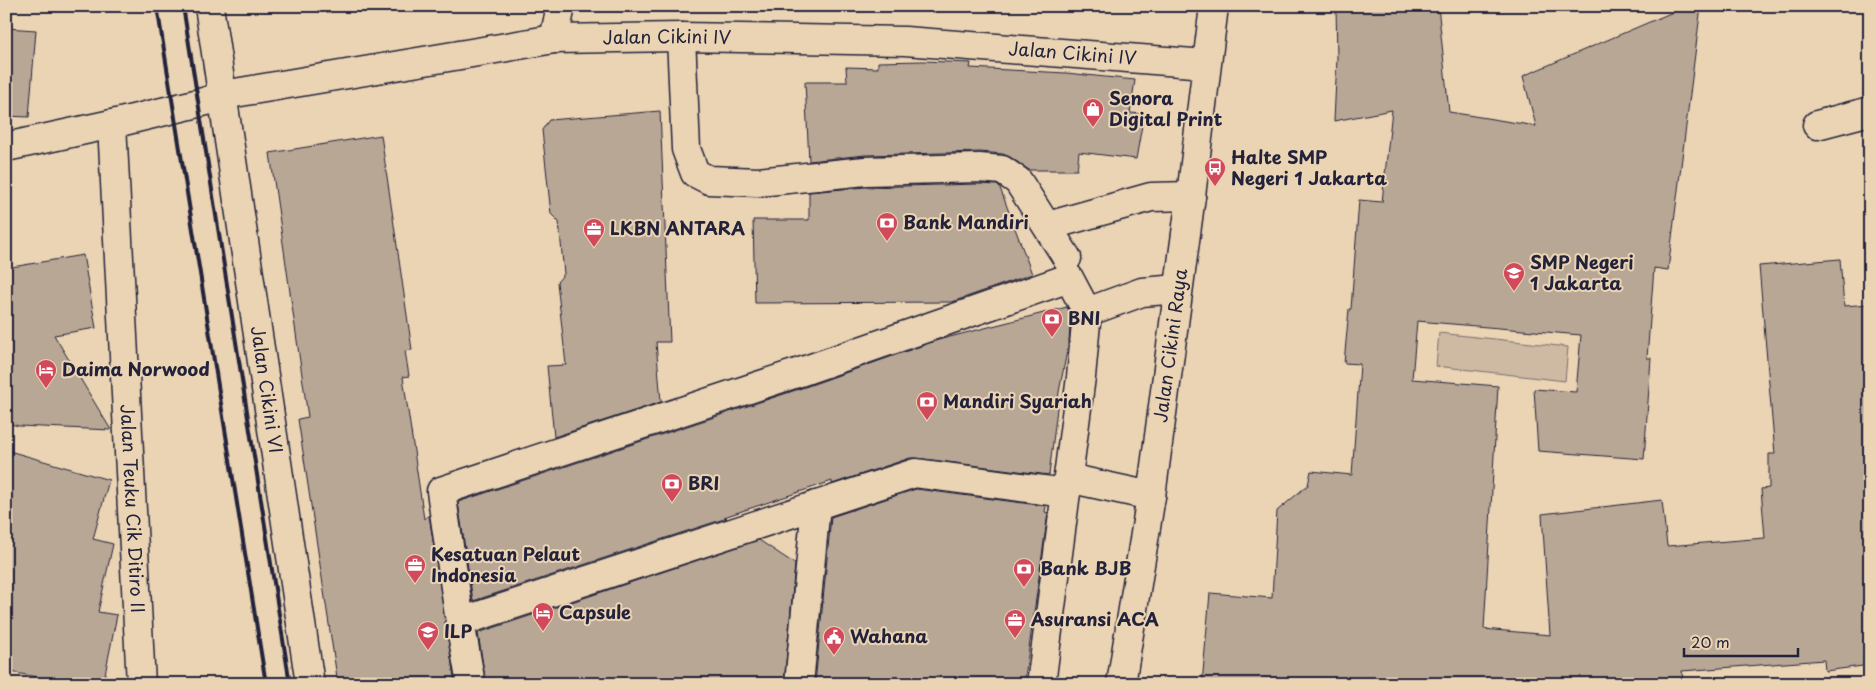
<svg xmlns="http://www.w3.org/2000/svg" width="1876" height="690" font-family="'Playpen Sans',sans-serif">
<style>
.green{fill:#cebaa3;stroke:#786e6f}
.building{fill:#b9a796;stroke:#22223b}
.lines{fill:none;stroke-linecap:round;stroke-linejoin:round}
.minor-casing{stroke:#22223b;stroke-width:31}
.major-casing{stroke:#22223b;stroke-width:31}
.minor{stroke:#ebd4b4;stroke-width:28}
.major{stroke:#ebd4b4;stroke-width:28}
.rail{stroke:#22223b;stroke-width:4}
.labels{text-anchor:middle;stroke-width:4;stroke-linejoin:round;paint-order:stroke}
.street-label{font-size:18px;fill:#22223b;stroke:#ebd4b4}
.poi-label{font-size:18px;font-weight:bold;fill:#22223b;stroke:#ebd4b4;text-anchor:start}
</style>
<rect width="100%" height="100%" fill="#ebd4b4"/>
<filter id="ink" filterUnits="userSpaceOnUse"><feTurbulence type="fractalNoise" baseFrequency=".02" numOctaves="2"/><feDisplacementMap in="SourceGraphic" scale="10" xChannelSelector="R" yChannelSelector="G"/><feConvolveMatrix kernelMatrix="1 2 1 2 8 2 1 2 1" color-interpolation-filters="sRGB"/></filter>
<g filter="url(#ink)">
<path class="green" d="M1439,333L1568,347L1565,381L1436,366Z"/>
<path class="building" d="M1336,6H1438L1449,112L1536,126L1523,76L1687,6H1701L1668,270L1654,268L1647,358H1651L1644,459L1538,451L1534,389L1576,392L1581,335L1417,321L1412,379L1498,386L1484,629L1550,635L1542,514L1662,500L1667,546L1765,538L1761,489L1769,488V454H1775L1759,266L1840,259L1844,306L1870,304V665L1825,671L1824,660L1682,671L1683,681L1665,684H1202L1210,593L1272,598L1277,511L1308,485L1311,471L1352,475L1360,364L1344,363L1349,309H1351L1359,200L1382,202L1392,110L1334,121L1337,58Z
M6,28L36,30L29,117L6,116Z
M923,61L971,63L970,68L1066,73L1135,80L1130,113L1144,114L1136,159L1079,152L1077,170H1029L1010,157L1003,154L980,152L865,155L809,161L805,82H847L846,67L878,68V62Z
M660,111L670,342H656L661,402L554,437L547,366L566,365L557,282L564,274L559,222L551,214L542,130L549,120Z
M381,135L412,350L405,351L409,376L403,377L424,519L429,515L455,684H338L298,419L308,417L270,153Z
M979,184L997,185L1000,188L1032,274L952,302L755,303L753,220H809V192L866,187Z
M83,255L96,328L54,335L111,430L19,426L6,423V268Z
M1067,307L1071,315L1069,341L1059,392L1049,475L917,458H910L832,484V481L724,517L727,518L473,601L458,502L808,386L938,340Z
M6,450L109,480L93,539L113,544L98,612L117,615L103,684H72L6,671Z
M916,489L1046,506L1045,512L1048,513L1024,684H815L831,517Z
M759,540L795,564L784,684H486L478,633Z"/>
<g class="lines">
<g class="minor-casing">
<g id="minor">
<path id="s1" d="M209,6L310,684"/>
<path d="M681,37L686,149L695,173L709,180L758,182L865,171L979,168L1002,170L1018,181L1067,258"/>
<path d="M554,39L561,6"/>
<path id="s2" d="M112,124L141,684"/>
<path d="M1817,125L1870,111"/>
<path id="s3" d="M6,147L112,124L207,101L223,95L554,39L681,37L905,41L1206,64"/>
<path d="M1048,226L1151,197L1191,196"/>
<path d="M1087,312L1142,292L1178,289"/>
<path d="M1068,478L1151,496"/>
<path d="M460,622L441,491L803,371L1069,278L1087,312L1081,377L1041,684"/>
<path d="M471,684L460,622L915,473L1066,493"/>
<path d="M799,684L816,505"/>
</g>
</g>
<g class="major-casing">
<g id="major">
<path id="s4" d="M1121,684L1151,496L1191,196L1214,6"/>
</g>
</g>
<use href="#minor" class="minor"/>
<use href="#major" class="major"/>
<path class="rail" d="M157,6L266,684
M183,6L290,684"/>
</g>
</g>
<defs>
<g id="shop-pin" transform="scale(1.125)"><path d="M0 17L-7.5 6A9.5 9.5 0 1 1 7.5 6Z" fill="#d1495b" stroke="#ebd4b4"/><path d="M-5-2.5h2.3a2.7 3.5 0 0 1 5.4 0H5L5.5 6h-11ZM-1.5-2.5h3a1.5 2.3 0 0 0-3 0Z" fill="#fff"/></g>
<g id="bus-pin" transform="scale(1.125)"><path d="M0 17L-7.5 6A9.5 9.5 0 1 1 7.5 6Z" fill="#d1495b" stroke="#ebd4b4"/><path d="M-5-6H5V4H4V6H2V4H-2V6H-4V4H-5ZM-3.5-4V0h7V-4ZM-3.5 1.2v1.5H-2V1.2ZM2 1.2v1.5H3.5V1.2Z" fill="#fff"/></g>
<g id="bank-pin" transform="scale(1.125)"><path d="M0 17L-7.5 6A9.5 9.5 0 1 1 7.5 6Z" fill="#d1495b" stroke="#ebd4b4"/><path d="M-6-4H6V4H-6ZM0-2.3a2.3 2.3 0 1 0 0 4.6a2.3 2.3 0 1 0 0-4.6Z" fill="#fff"/></g>
<g id="office-pin" transform="scale(1.125)"><path d="M0 17L-7.5 6A9.5 9.5 0 1 1 7.5 6Z" fill="#d1495b" stroke="#ebd4b4"/><path d="M-6-3h4V-5.5h4V-3h4V5H-6ZM-1-4.5V-3h2v-1.5ZM-6 0V1H6V0Z" fill="#fff"/></g>
<g id="school-pin" transform="scale(1.125)"><path d="M0 17L-7.5 6A9.5 9.5 0 1 1 7.5 6Z" fill="#d1495b" stroke="#ebd4b4"/><path d="M0-5L7-2L0 1L-7-2ZM-4 1L0 2.5L4 1V4Q0 6-4 4Z" fill="#fff"/></g>
<g id="hotel-pin" transform="scale(1.125)"><path d="M0 17L-7.5 6A9.5 9.5 0 1 1 7.5 6Z" fill="#d1495b" stroke="#ebd4b4"/><path d="M-6-4.5h1.5V1H6V5H4.5V3h-9V5H-6ZM-4 0a1.8 1.8 0 1 1 3.6 0ZM.5 0V-2.5h3Q6-2.5 6 0Z" fill="#fff"/></g>
<g id="civic-pin" transform="scale(1.125)"><path d="M0 17L-7.5 6A9.5 9.5 0 1 1 7.5 6Z" fill="#d1495b" stroke="#ebd4b4"/><path d="M-.6-6.5H3V-4.5H.6V-3L4-1V1h2V6H-6V1h2V-1L-.6-3ZM-1.2 2.5V6h2.4V2.5Z" fill="#fff"/></g>
</defs>
<g fill-rule="evenodd">
<use href="#shop-pin" x="1093" y="109"/>
<use href="#bus-pin" x="1215" y="168"/>
<use href="#bank-pin" x="887" y="223"/>
<use href="#office-pin" x="594" y="229"/>
<use href="#school-pin" x="1514" y="273"/>
<use href="#bank-pin" x="1052" y="319"/>
<use href="#hotel-pin" x="46" y="370"/>
<use href="#bank-pin" x="927" y="402"/>
<use href="#bank-pin" x="672" y="484"/>
<use href="#office-pin" x="415" y="565"/>
<use href="#bank-pin" x="1024" y="569"/>
<use href="#hotel-pin" x="543" y="613"/>
<use href="#office-pin" x="1015" y="620"/>
<use href="#school-pin" x="428" y="632"/>
<use href="#civic-pin" x="834" y="637"/>
</g>
<g class="labels">
<g class="street-label">
<text dy="6" stroke="none"><textPath href="#s3" startOffset="672">Jalan Cikini IV</textPath></text>
<text dy="6" stroke="none"><textPath href="#s3" startOffset="1078">Jalan Cikini IV</textPath></text>
<text dy="6" stroke="none"><textPath href="#s4" startOffset="342">Jalan Cikini Raya</textPath></text>
<text dy="6" stroke="none"><textPath href="#s1" startOffset="388">Jalan Cikini VI</textPath></text>
<text dy="6" stroke="none"><textPath href="#s2" startOffset="385">Jalan Teuku Cik Ditiro II</textPath></text>
</g>
<g class="poi-label">
<text x="1109" y="105">Senora<tspan x="1109" dy="21">Digital Print</tspan></text>
<text x="1231" y="164">Halte SMP<tspan x="1231" dy="21">Negeri 1 Jakarta</tspan></text>
<text x="903" y="229">Bank Mandiri</text>
<text x="610" y="235">LKBN ANTARA</text>
<text x="1530" y="269">SMP Negeri<tspan x="1530" dy="21">1 Jakarta</tspan></text>
<text x="1068" y="325">BNI</text>
<text x="62" y="376">Daima Norwood</text>
<text x="943" y="408">Mandiri Syariah</text>
<text x="688" y="490">BRI</text>
<text x="431" y="561">Kesatuan Pelaut<tspan x="431" dy="21">Indonesia</tspan></text>
<text x="1040" y="575">Bank BJB</text>
<text x="559" y="619">Capsule</text>
<text x="1031" y="626">Asuransi ACA</text>
<text x="444" y="638">ILP</text>
<text x="850" y="643">Wahana</text>
</g>
</g>
<rect width="1876" height="690" fill="none" stroke="#ebd4b4" stroke-width="25"/>
<rect x="12" y="12" width="1851" height="665" fill="none" stroke="#22223b" stroke-width="2" filter="url(#ink)"/>
<path d="M1684 648v8h114v-8" fill="none" stroke="#22223b" stroke-width="2.5"/>
<text x="1691" y="648" font-size="15" fill="#22223b" stroke="#ebd4b4" stroke-width="4" paint-order="stroke">20 m</text>
</svg>
